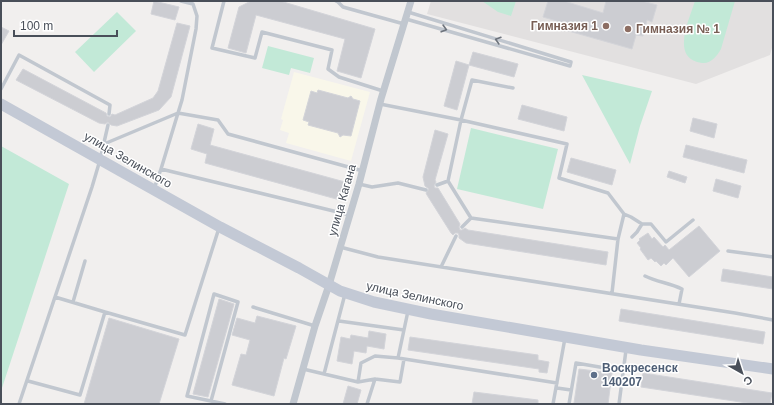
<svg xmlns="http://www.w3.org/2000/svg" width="774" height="405" font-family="Arial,sans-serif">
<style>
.commercial{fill:#f9f7ea}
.education{fill:#e2e0e0}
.green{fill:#c2e9d7}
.building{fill:#cccdd2;stroke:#d3d4d9}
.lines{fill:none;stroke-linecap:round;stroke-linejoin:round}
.lane{stroke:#c1c7cf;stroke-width:3.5}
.street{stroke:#c1c7cf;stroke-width:7}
.secondary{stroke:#c3c9d5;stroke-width:11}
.oneway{stroke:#6d737c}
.education-dot{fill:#8d6e63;stroke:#fff;stroke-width:1.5}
.service-dot{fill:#5c6f8a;stroke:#fff;stroke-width:1.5}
.labels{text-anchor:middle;stroke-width:3;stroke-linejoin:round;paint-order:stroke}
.education-label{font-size:12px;font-weight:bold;fill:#785e54;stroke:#fff;text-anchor:end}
.street-label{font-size:12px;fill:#494f59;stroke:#fff}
.service-label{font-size:12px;font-weight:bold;fill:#4e5e75;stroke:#fff;text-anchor:start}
</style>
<rect width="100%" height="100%" fill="#f1efee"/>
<path class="commercial" d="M294,72L370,92L351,161L286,143L289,133L280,130L283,120L281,119Z"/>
<path class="education" d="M431,1H773V44L770,55L696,84L427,14Z"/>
<path class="green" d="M482,1H516L511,16L498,12Z
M695,1H735L721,49C717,56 711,64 702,63C670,59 689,20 695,1Z
M117,12L136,31L94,72L75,52Z
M268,46L314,58L310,73L291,68L289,75L262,68Z
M582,75L652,91L640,126L630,164Z
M471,128L558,149L543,209L457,189Z
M1,146L69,184L1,391Z"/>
<path class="building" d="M154,1L179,7L175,20L151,14Z
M251,1H280L375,29L361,78L337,71L345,39L256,15L246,53L228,48L239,7Z
M548,1H564L603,13L606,1H642L657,5L652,22L647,20L643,36L636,35L632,49L565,30L567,24L543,17Z
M177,23L190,26L171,97L159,110L117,126L111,125L108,122L105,124L99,123L16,80L23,69L106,113L107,116L110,117L112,114L115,115L153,98L158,91Z
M1,27L9,31L1,45Z
M473,52L518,64L514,77L469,65Z
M456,61L469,65L457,110L444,106Z
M318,90L348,98L351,96L353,99L360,101L351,136L343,135L340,137L338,133L308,125L309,122L303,120L311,91L317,93Z
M522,105L567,117L564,131L518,119Z
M693,118L717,124L714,138L690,131Z
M198,124L214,129L210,145L345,182L340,200L205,163L207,154L191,149Z
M435,130L448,134L435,180L436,182L434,186L435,188H438L460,224L459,227L460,230H462L465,228L468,230L608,252L606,265L466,243L459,238V235L458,233H455L453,235L451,233L427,195L426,193L429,189L425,186L423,177Z
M686,145L747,160L744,173L683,157Z
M571,158L616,170L612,185L567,172Z
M669,171L687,177L685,183L667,177Z
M716,179L741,186L738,198L713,191Z
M699,226L720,251L689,277L673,258L666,265L664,263L661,266L656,261L655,262L651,258L648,260L640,249L641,248L637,243L640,240L639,239L648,233L652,239L654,237L663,247L665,245L669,250Z
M723,269L773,277V289L721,281Z
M219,299L234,304L208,397L193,394Z
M621,309L765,332L763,344L619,321Z
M257,316L296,326L286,359L284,358L274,396L232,385L241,354L246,355L250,340L232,335L237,318L255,323Z
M109,318L179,339L159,404H84Z
M369,331L386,334L384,349L367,346L366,353L354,351L352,364L337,361L341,337L350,339L351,335L368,338Z
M410,337L538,355V360L549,362L547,373L539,372V369L408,350Z
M579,369L612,373L608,404L574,403Z
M643,373L772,393L770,404H754L641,387Z
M348,386L361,390L357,404H343Z
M474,392L538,400V404H472Z"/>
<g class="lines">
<path class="lane" d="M224,1L212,48L255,58L262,32L332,50L328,69L339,77L383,91
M336,1L338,2L343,7L404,24
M406,19L570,66L571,62L408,12
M513,88L472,80L461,120L567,144L559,178L608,193L624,214L631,217L642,224H651L666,242L693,220
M1,89L19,55L110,105L109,114
M380,104L461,120L448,181L471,218L618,239L624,214
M104,144L178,113L182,100L196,29L197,16L193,4L181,1
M161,169L350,215
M359,184L372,187L398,183L426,190
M437,185L448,181
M154,189L161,169L178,113L218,120L228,134L363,171
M462,227L471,218
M632,237L637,232L642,224
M340,247L378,257L735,313L773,320
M728,251L773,257
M441,267L456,236
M645,276C657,282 670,283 682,289L679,304
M612,293L618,239
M55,297L105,312
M73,302L85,261
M253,307L315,326
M408,311L398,358L557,383
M339,321L404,330
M303,369L358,382L375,379L400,382L404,359
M324,374L345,294
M28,381L80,395L105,312L185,335L219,228
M358,382L361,363L375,356L398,358
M557,388L571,390
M211,401L238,302L214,294L187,396L225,404
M19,404L92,187L100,160L108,125
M367,404L375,379
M553,404L565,338
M569,404L576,363L623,371
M619,404L626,350"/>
<path class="street" d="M293,404L315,326L329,285L359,184L381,99L411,1"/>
<path class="secondary" d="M1,104L220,227L299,268L340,291L374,302L431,314L641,350L773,369"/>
</g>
<defs><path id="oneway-chevron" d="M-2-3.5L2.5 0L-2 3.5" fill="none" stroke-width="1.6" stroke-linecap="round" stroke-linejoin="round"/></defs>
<g class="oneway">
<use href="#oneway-chevron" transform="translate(444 29) rotate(16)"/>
<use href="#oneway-chevron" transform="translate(498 40) rotate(-163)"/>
</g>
<g class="education-dot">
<circle cx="606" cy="26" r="4"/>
<circle cx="628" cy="29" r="4"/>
</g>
<circle class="service-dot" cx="594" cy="375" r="4"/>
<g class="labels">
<g class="education-label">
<text x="598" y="30">Гимназия 1</text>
<text x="636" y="33" text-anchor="start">Гимназия № 1</text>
</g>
<g class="street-label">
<text transform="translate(128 160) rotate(30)" y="4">улица Зелинского</text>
<text transform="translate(342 200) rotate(-74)" y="4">улица Кагана</text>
<text transform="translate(415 296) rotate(12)" y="4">улица Зелинского</text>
</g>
<g class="service-label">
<text x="602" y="372">Воскресенск<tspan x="602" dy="14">140207</tspan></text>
</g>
</g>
<rect width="774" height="405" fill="none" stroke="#494f59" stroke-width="4"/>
<g transform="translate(742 373) rotate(141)" stroke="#ffffff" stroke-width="3" paint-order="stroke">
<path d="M0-3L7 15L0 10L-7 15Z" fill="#494f59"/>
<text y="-6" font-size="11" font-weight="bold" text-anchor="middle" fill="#494f59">С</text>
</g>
<path d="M14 30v6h103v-6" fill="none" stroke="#494f59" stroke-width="2"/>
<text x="20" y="30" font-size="12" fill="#494f59" stroke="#ffffff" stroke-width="3" paint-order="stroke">100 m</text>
</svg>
